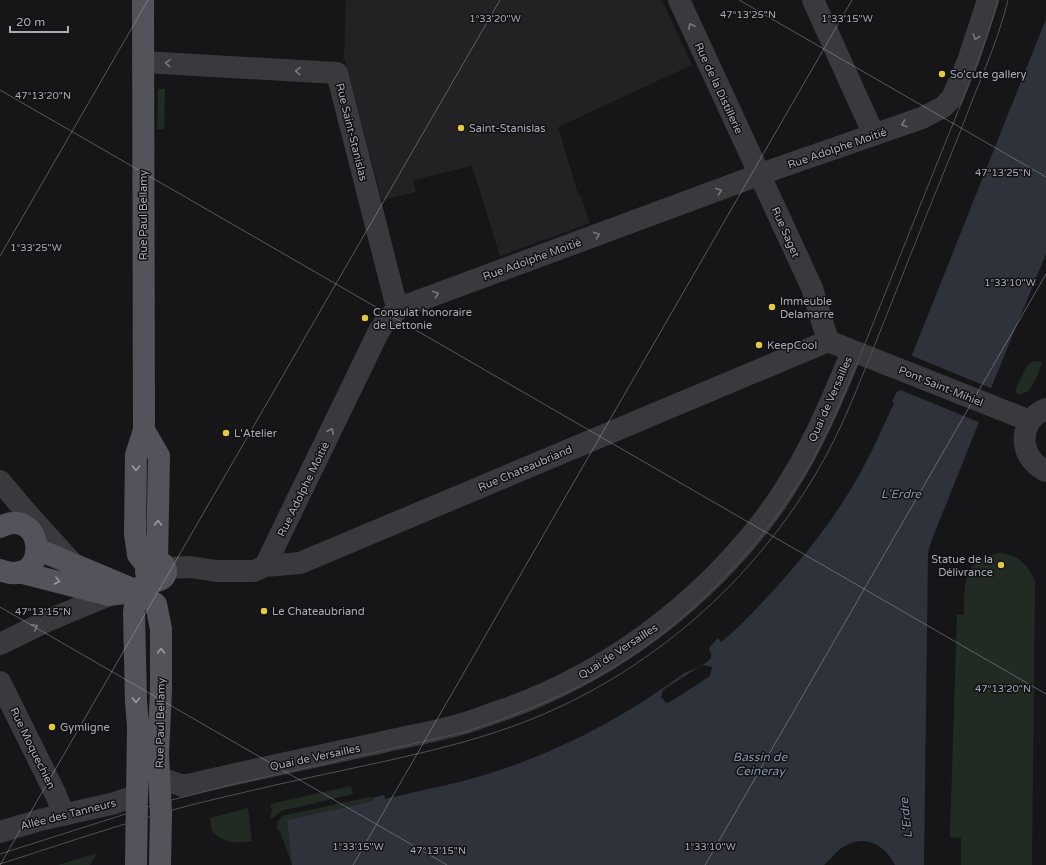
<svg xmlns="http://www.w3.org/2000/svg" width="1046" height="865" font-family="'Varela Round',sans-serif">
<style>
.built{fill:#222225}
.green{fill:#222a24}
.water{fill:#2d323b;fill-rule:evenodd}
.pier{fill:#161618}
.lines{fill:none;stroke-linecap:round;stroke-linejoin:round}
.minor{stroke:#39393e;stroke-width:22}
.major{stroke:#53545b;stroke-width:22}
.tram{stroke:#505157;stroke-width:1}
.oneway{stroke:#777881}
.oneway2{stroke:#989aa5}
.ticks{fill:none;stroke:#a9abb7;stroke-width:1;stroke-opacity:0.45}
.poi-dot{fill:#e4c941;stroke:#111113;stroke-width:1.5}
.labels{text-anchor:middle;stroke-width:3;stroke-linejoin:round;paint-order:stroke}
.poi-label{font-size:11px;fill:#a9abb7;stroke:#111113;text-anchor:start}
.street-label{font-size:11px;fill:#a9abb7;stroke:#111113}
.water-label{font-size:12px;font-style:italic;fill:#8293af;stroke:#111113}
.ticks-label{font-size:10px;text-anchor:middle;fill:#a9abb7;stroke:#111113;stroke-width:3;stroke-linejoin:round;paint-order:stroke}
</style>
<rect width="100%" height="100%" fill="#161618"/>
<path class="built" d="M346,0H662L692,65L558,127L579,197H581L590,223L500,256L472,166L413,180L416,192L382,200L344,57Z"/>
<path class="green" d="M158,89H165L164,129H157Z
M1034,361L1042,362C1038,374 1033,393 1019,395L1015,391L1027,365Z
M1000,553C1018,555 1029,565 1035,582L1032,865H961V838L950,837V830L957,615H964C964,584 963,557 1000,553Z
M351,786L353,794L299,807L283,810L271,819L270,818L272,810L270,804Z
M369,797L373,798V801L287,820L292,863L291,862L281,834L277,827L278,821L282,816Z
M248,808L252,841C238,845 222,842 212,831L210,818Z
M97,853L90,865H58Z"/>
<path class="water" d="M1046,19V254L991,388L979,422L931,542L928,553L924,865H895C883,842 863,833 840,849C834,854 830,860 824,865H292L287,820L373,801V798L384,795L385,799C422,790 461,783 497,771C564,749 626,716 683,674C690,670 709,664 711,657C712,654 710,651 709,648L718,638L721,642C740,627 755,610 771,593C807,554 839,513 864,466C875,446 884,424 894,403L892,402L897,391L899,392L912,355ZM702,665L712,667L710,676L670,702L666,703L661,697L663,690Z"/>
<path class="pier" d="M910,355L993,389L981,423L898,389Z"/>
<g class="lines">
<path class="minor" d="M679,0L812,288L828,341L1030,421
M813,0L874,135
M143,62L337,73L395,300L399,308
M1046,409C1017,421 1018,458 1046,471
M0,481L27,513L74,565
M265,566L379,331L388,318L399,308L775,169L922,118L943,107L952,98L968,61L988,0
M165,568L191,567L216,571H254L265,566L300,563L828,341
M0,644L49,620L109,595
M0,682L56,795L64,815
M160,778L183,786C248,771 313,757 379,743C405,737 432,732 458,725C470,722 482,717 494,713C599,678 692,611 761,523C801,472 828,411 852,351
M0,832L40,820L111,804L136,796"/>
<path class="major" d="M143,0L144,430L136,455L135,534L138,555L148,567
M144,430L159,456L157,562
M0,527C46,504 51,590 0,570
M37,549L137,591L156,604L161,629V690L158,754L161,813L160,865
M146 571a10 10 0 1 1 20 0a10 10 0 1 1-20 0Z
M19,572L109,595L124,593
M136,865L138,727L136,701L134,612L137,591L146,582"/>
<path class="tram" d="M0,854L160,803L234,784L465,732C510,717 555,700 597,677C682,630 759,551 808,468C825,439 838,408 851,378C870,332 888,286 906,241C925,193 944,146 963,99C976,66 989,34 998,0
M0,864C53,847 106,829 159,814C185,806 211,800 237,794C286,782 336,772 386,761C435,750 485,738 532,719C658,668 764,572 828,452C845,420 858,386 872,352C888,312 904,271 920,231C938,186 957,141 974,96C987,64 1000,33 1008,0"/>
</g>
<defs><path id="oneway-chevron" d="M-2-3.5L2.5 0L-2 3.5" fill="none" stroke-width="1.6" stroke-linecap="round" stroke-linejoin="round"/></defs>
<g class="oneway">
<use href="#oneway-chevron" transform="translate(691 26) rotate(-115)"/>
<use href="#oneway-chevron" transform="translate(976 37) rotate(109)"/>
<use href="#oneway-chevron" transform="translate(168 63) rotate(-176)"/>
<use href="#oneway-chevron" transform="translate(298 71) rotate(-177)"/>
<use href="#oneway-chevron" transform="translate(904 124) rotate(161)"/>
<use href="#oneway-chevron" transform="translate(719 191) rotate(-20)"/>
<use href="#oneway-chevron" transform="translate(597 235) rotate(-20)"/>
<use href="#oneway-chevron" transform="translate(436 294) rotate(-20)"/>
<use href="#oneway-chevron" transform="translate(331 431) rotate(-64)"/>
<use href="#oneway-chevron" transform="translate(35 627) rotate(-26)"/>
</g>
<g class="oneway2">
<use href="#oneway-chevron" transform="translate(136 468) rotate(91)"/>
<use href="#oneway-chevron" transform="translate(158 523) rotate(-89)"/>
<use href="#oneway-chevron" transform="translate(57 581) rotate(14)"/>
<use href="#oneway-chevron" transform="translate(161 651) rotate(-91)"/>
<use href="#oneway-chevron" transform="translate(136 700) rotate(88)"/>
</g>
<path class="ticks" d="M739,0L1046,177M0,90L1046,694M0,256L148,0M0,607L447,865M0,865L500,0M353,865L852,0M705,865L1046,274"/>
<g class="poi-dot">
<circle cx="942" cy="74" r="4"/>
<circle cx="461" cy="128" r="4"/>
<circle cx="772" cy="307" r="4"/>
<circle cx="365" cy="318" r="4"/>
<circle cx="759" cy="345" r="4"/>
<circle cx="226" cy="433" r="4"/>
<circle cx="1001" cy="565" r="4"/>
<circle cx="264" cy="611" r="4"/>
<circle cx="52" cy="727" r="4"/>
</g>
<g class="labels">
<g class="poi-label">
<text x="950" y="78">So'cute gallery</text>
<text x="469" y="132">Saint-Stanislas</text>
<text x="780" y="305">Immeuble<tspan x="780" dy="13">Delamarre</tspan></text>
<text x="373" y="316">Consulat honoraire<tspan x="373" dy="13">de Lettonie</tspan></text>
<text x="767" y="349">KeepCool</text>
<text x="234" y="437">L'Atelier</text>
<text x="993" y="563" text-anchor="end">Statue de la<tspan x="993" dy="13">Délivrance</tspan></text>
<text x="272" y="615">Le Chateaubriand</text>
<text x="60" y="731">Gymligne</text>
</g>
<g class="street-label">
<text transform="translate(719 88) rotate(65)" y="4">Rue de la Distillerie</text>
<text transform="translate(352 132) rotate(76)" y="4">Rue Saint-Stanislas</text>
<text transform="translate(837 148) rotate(-19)" y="4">Rue Adolphe Moitié</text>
<text transform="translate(143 215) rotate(-90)" y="4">Rue Paul Bellamy</text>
<text transform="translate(786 232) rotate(66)" y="4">Rue Saget</text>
<text transform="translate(532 259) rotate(-20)" y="4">Rue Adolphe Moitié</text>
<text transform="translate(941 386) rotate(22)" y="4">Pont Saint-Mihiel</text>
<text transform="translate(830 399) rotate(-66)" y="4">Quai de Versailles</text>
<text transform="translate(525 468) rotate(-23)" y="4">Rue Chateaubriand</text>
<text transform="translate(303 489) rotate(-64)" y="4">Rue Adolphe Moitié</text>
<text transform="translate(618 651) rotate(-33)" y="4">Quai de Versailles</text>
<text transform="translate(160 723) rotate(-89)" y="4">Rue Paul Bellamy</text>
<text transform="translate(33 748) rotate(64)" y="4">Rue Moquechien</text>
<text transform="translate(315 757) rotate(-12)" y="4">Quai de Versailles</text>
<text transform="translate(68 814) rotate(-14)" y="4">Allée des Tanneurs</text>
</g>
<g class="water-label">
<text x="901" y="498">L'Erdre</text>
<text x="760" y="761">Bassin de<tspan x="760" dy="14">Ceineray</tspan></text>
<text transform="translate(906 818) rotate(-96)" y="4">L'Erdre</text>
</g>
</g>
<g class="ticks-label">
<text x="748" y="18">47°13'25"N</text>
<text x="495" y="22">1°33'20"W</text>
<text x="847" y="22">1°33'15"W</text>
<text x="43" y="99">47°13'20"N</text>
<text x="1003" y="176">47°13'25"N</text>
<text x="36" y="251">1°33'25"W</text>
<text x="1010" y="286">1°33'10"W</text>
<text x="43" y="615">47°13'15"N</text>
<text x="1003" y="692">47°13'20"N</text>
<text x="358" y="850">1°33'15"W</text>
<text x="710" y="850">1°33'10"W</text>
<text x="438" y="854">47°13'15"N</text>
</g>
<path d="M10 26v6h58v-6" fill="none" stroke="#a9abb7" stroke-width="2"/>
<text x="16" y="26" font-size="12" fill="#a9abb7" stroke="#111113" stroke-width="3" paint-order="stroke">20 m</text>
</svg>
